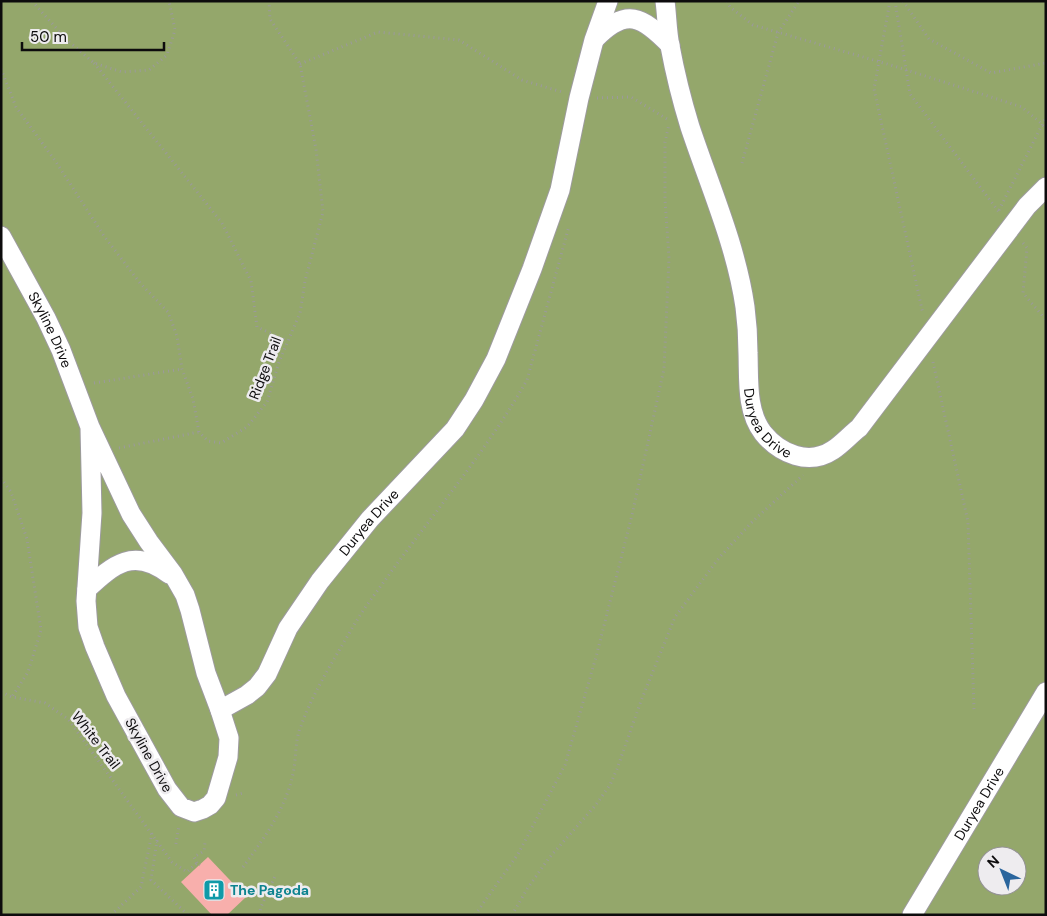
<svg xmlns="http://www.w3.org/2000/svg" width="1047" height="916" font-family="'DM Sans',sans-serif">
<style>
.forest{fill:#94a76b;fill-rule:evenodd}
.building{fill:#f8afac}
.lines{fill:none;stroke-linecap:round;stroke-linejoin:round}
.street-casing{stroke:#9d9b9e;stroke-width:21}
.path{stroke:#9c9a9c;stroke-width:3;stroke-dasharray:1 4;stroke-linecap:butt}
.street{stroke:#fff;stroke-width:19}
.labels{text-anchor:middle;stroke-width:5;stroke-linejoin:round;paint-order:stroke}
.street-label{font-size:14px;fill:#0d0c0d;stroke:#eeecef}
.culture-label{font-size:14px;font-weight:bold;fill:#0d838f;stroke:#eeecef;text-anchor:start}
</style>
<rect width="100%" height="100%" fill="#e1dfe2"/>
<path class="forest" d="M1,1H1046V915H1ZM987,856H1017V886H987Z"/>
<path class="building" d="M208,857L246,897L227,915H212L181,882Z"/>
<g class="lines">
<g class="street-casing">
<g id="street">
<path id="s1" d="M665,1C667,16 667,32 670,46C675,73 682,101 690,127C710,187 736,245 745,307C747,322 748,338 748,353C749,379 746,411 763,433C780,454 809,466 833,450C842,444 850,435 859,428L1027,206L1046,187"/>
<path d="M595,39C626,7 642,16 670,45"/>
<path id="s2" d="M1,236L46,318L61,350L90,427L131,514L149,542L173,574L185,595L190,610L206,673L220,710L229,738L228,757L216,798L210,805L203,809L194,812L181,807L167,789L116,696L95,647L88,627L86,601L92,513L90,427"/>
<path d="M87,589C114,564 134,547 169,574"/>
<path id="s3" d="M220,710L247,695L257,687L267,674L288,628L320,581L370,519L455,429L474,400L496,359L532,269L560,190L579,98L594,40L608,1"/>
<path id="s4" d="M912,915L1046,692"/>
</g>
</g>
<path class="path" d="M32,1L66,39L94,63L122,72L149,70L167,55L175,30L169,1
M727,1L730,7L753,25L894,66L1022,107L1042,124L1046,129
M890,1L874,89L923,314
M895,1L910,94L999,212
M903,1L929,39L991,73L1046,63
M94,63L222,223L251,281L257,327L288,341
M300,64L378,32L459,40L522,80L562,92
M1,69L16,107L56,162L104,236L140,283L168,312L177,336L182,369L193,399L199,432L208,441L221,443L247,427L267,402L279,362L300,313L305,281L323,212L316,149L300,64L270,19L269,1
M597,98L631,97L667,119
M742,163L778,33L799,1
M999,210L1046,117
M1023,243L1027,248L1023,293L1046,320
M933,362L968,522L974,712
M94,383L182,369
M119,448L199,432
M1,478L11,492L27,539L41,630L28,672L12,697
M1,692L12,697L45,703L68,719L172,862L187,872L197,863L200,865
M236,795L243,793
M157,840L151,880L188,915
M176,844L179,825
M197,863L194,857L204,851L205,843
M243,867C263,840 284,811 292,778C297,760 294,742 301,726C314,690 335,658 354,625C365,606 380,588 393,569C438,508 489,447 527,380L569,226
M111,915L141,887L152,833
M259,915L261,907L276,874
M475,915L518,854L565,765L596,657L632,515L664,369L669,258L665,199V142L669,124
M512,915L527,889L549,858L595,806L610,785L617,769L641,701L675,617L719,558L751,523L803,475
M951,915V914"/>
<use href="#street" class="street"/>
</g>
<defs>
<g id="building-square" transform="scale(1.125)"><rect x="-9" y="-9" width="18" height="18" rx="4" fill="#0f9aa8" stroke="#eeecef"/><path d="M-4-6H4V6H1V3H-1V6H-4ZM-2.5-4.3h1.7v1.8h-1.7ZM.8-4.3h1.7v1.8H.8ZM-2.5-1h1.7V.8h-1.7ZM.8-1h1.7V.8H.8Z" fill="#fff"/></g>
</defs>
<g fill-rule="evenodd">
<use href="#building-square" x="214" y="890"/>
</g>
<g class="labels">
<g class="street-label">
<text dy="5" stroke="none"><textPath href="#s2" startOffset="106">Skyline Drive</textPath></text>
<text transform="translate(265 368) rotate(-69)" y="5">Ridge Trail</text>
<text dy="5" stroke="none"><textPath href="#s1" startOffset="440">Duryea Drive</textPath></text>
<text dy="5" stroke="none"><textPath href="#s3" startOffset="244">Duryea Drive</textPath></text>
<text transform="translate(96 740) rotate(52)" y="5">White Trail</text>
<text transform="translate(149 755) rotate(61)" y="5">Skyline Drive</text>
<text dy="5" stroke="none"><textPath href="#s4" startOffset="130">Duryea Drive</textPath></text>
</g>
<g class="culture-label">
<text x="230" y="895">The Pagoda</text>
</g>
</g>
<rect width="1047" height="916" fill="none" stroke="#0d0c0d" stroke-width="5"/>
<g transform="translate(1002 871) rotate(317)"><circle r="24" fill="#eeecef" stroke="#949295"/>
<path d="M0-4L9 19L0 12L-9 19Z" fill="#2a659d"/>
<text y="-8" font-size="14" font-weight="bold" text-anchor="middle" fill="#0d0c0d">N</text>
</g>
<path d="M22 42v8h142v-8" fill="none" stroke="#0d0c0d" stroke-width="2.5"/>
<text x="30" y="42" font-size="15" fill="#0d0c0d" stroke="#eeecef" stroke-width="4" paint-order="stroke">50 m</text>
</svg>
